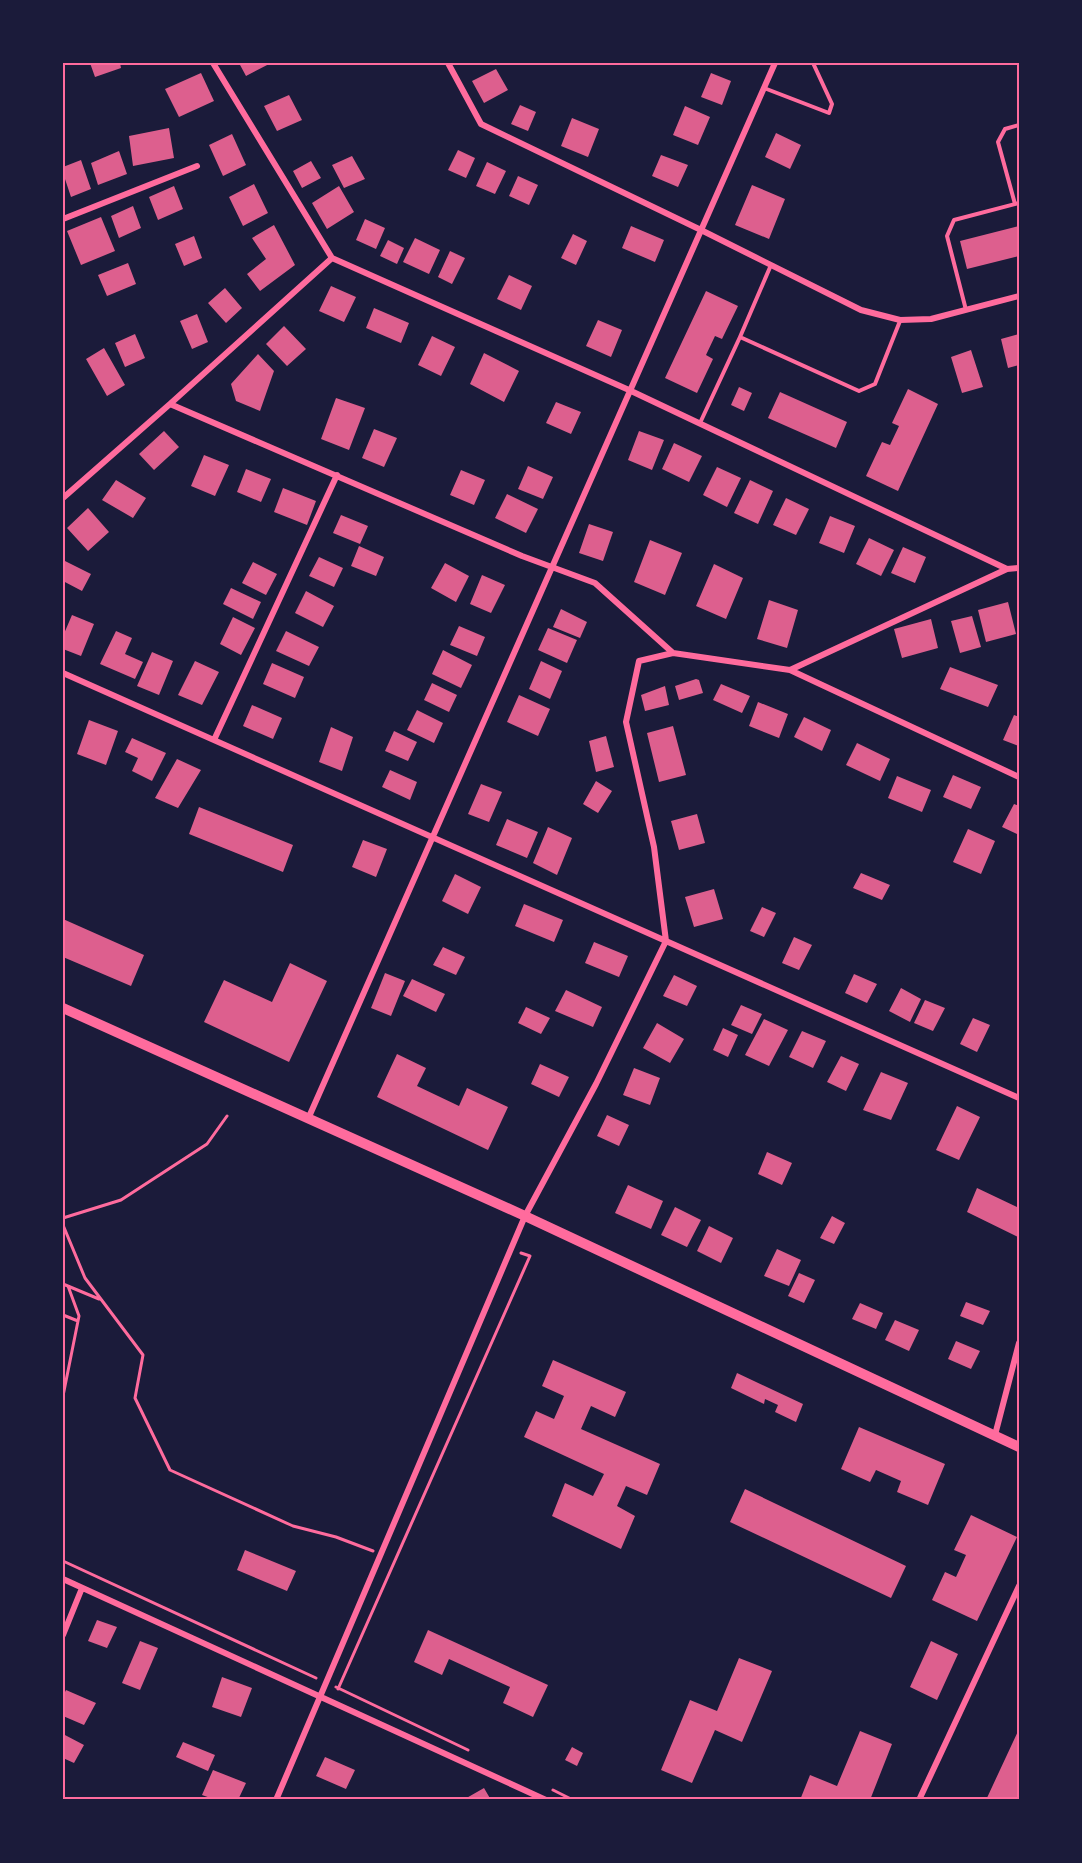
<svg xmlns="http://www.w3.org/2000/svg" width="1082" height="1863" font-family="Arial,sans-serif">
<style>
.building{fill:#dd5f8e}
.lines{fill:none;stroke-linecap:round;stroke-linejoin:round}
.path{stroke:#ff6b9d;stroke-width:3}
.service{stroke:#ff6b9d;stroke-width:4}
.minor{stroke:#ff6b9d;stroke-width:6}
.primary{stroke:#ff6b9d;stroke-width:10}
.neatline{fill:none;stroke:#ff6b9d;stroke-width:2}
</style>
<rect width="100%" height="100%" fill="#1b1b3a"/>
<path class="building" d="M90,63H120L121,68L95,77Z
M239,63H271L246,76Z
M496,69L508,90L484,103L472,81Z
M201,73L214,101L179,117L165,89Z
M711,73L731,81L722,105L701,97Z
M289,95L302,120L277,131L264,106Z
M520,105L536,112L528,131L511,124Z
M685,106L710,117L698,145L673,135Z
M572,118L599,129L588,157L561,146Z
M169,128L174,158L133,166L129,136Z
M776,133L801,145L790,169L765,157Z
M232,134L246,165L223,176L209,145Z
M458,150L475,158L466,178L448,170Z
M119,151L127,174L98,185L91,163Z
M661,155L688,165L678,187L652,176Z
M352,156L365,179L344,188L332,165Z
M81,160L91,189L71,197L63,173V167Z
M311,161L321,178L302,188L293,171Z
M487,162L506,171L495,194L476,186Z
M518,176L538,185L529,205L509,196Z
M254,184L268,213L243,226L229,197Z
M752,185L785,199L769,239L735,225Z
M174,186L183,209L158,220L149,197Z
M339,186L354,212L327,229L312,203Z
M133,206L141,228L119,238L111,216Z
M101,217L115,251L81,265L67,231Z
M365,219L385,228L376,249L356,240Z
M274,225L295,265L260,291L247,274L266,259L252,238Z
M631,226L664,240L655,262L622,248Z
M1019,226V256L967,269L960,241Z
M573,234L587,241L576,265L561,258Z
M194,236L202,258L184,266L175,244Z
M415,238L440,250L429,274L403,262Z
M388,240L404,248L397,264L380,256Z
M450,251L465,258L452,284L438,277Z
M128,263L136,284L107,296L98,275Z
M509,275L532,286L521,310L497,299Z
M331,286L356,297L344,322L319,311Z
M225,288L242,308L226,323L208,303Z
M706,291L738,306L722,339L715,336L706,355L713,359L697,393L665,378Z
M374,308L409,323L401,343L366,328Z
M197,314L208,342L192,349L180,321Z
M598,320L622,330L611,357L586,346Z
M284,326L306,349L287,366L266,344Z
M135,334L145,358L125,367L115,343Z
M1019,334V365L1008,368L1001,339Z
M432,336L455,347L441,376L418,365Z
M104,348L125,385L107,396L86,359Z
M971,350L983,387L962,393L951,357Z
M484,353L519,371L504,402L470,384Z
M258,354L274,371L260,411L236,401L231,384Z
M739,387L752,393L744,411L731,405Z
M908,389L938,404L898,491L866,476L882,442L890,445L899,426L892,423Z
M780,392L847,422L836,448L768,418Z
M336,398L365,408L349,450L321,439Z
M556,402L581,412L571,434L546,423Z
M374,429L397,438L384,467L362,458Z
M164,431L179,447L154,470L139,454Z
M639,431L664,440L652,470L628,460Z
M674,443L702,456L689,482L662,469Z
M204,455L229,465L215,496L191,486Z
M528,466L553,477L543,499L518,489Z
M717,467L741,478L727,507L703,495Z
M246,469L271,479L261,502L237,492Z
M461,470L485,480L474,505L450,495Z
M116,480L146,498L133,518L102,500Z
M750,480L773,491L758,524L734,513Z
M283,488L316,501L307,525L274,512Z
M507,494L538,509L526,533L495,518Z
M786,498L809,509L796,535L773,525Z
M88,508L109,532L88,551L67,528Z
M341,515L368,526L360,544L333,533Z
M830,516L855,526L844,553L819,543Z
M589,524L613,532L603,561L579,553Z
M869,538L894,550L881,576L856,564Z
M650,540L682,553L665,595L634,582Z
M359,546L384,557L376,576L351,566Z
M903,547L926,557L915,583L891,573Z
M319,557L343,568L334,587L309,576Z
M63,560L91,574L82,591L63,581Z
M253,562L277,574L266,595L242,583Z
M445,563L469,576L456,602L431,588Z
M714,564L743,578L726,619L696,606Z
M482,575L505,585L491,613L470,604Z
M231,588L261,602L253,619L223,604Z
M306,591L334,606L323,627L295,613Z
M769,600L798,610L787,648L757,639Z
M1008,602L1016,634L986,642L978,610Z
M561,609L587,622L580,638L553,627Z
M72,615L94,624L81,656L63,649V636Z
M972,616L981,647L960,653L951,621Z
M233,617L255,628L241,655L220,644Z
M931,619L938,648L902,658L894,629Z
M459,626L485,637L477,656L450,645Z
M548,628L577,640L567,663L538,650Z
M116,631L132,638L125,654L143,662L135,679L100,664Z
M286,631L319,647L309,666L276,651Z
M443,650L472,665L461,688L432,674Z
M152,652L173,661L159,695L137,686Z
M195,661L219,672L202,705L178,695Z
M541,661L562,671L550,699L529,689Z
M272,663L304,677L295,698L263,684Z
M950,667L998,685L988,707L940,689Z
M696,679L699,680L703,693L679,700L675,686Z
M432,683L457,695L449,712L424,700Z
M721,684L750,696L742,713L713,700Z
M665,686L669,705L645,711L641,695Z
M519,695L550,709L538,736L507,722Z
M758,702L788,714L779,738L749,726Z
M252,705L282,718L273,739L243,726Z
M417,710L443,723L434,743L407,730Z
M1014,715L1019,717V746L1003,740Z
M804,717L831,730L822,751L794,737Z
M89,720L118,731L106,765L77,754Z
M673,726L686,775L659,782L647,733Z
M331,727L353,737L342,771L319,762Z
M394,731L417,742L408,761L385,751Z
M606,736L614,767L596,772L589,741Z
M132,738L166,753L152,781L132,771L138,758L125,752Z
M857,743L890,759L880,781L846,765Z
M177,759L201,770L178,808L155,798Z
M390,770L417,782L410,800L382,787Z
M953,775L981,787L971,809L943,797Z
M897,776L931,790L922,812L888,798Z
M596,781L612,791L598,813L583,804Z
M481,784L502,792L489,822L468,814Z
M1014,804L1019,806V829L1017,834L1002,827Z
M199,807L293,845L283,872L189,834Z
M697,814L705,843L679,850L671,821Z
M507,819L538,832L527,858L496,845Z
M548,827L572,838L557,875L533,863Z
M968,829L995,841L981,874L953,862Z
M363,840L387,849L376,877L352,867Z
M861,873L890,885L882,900L853,888Z
M455,874L481,887L468,914L442,901Z
M714,889L723,919L694,927L685,897Z
M524,904L563,920L554,942L515,926Z
M762,907L776,913L764,937L750,931Z
M63,919L144,955L131,986L63,957Z
M794,937L812,945L799,970L782,963Z
M594,942L628,956L619,977L585,963Z
M443,947L465,957L456,975L433,965Z
M290,963L327,981L289,1062L204,1022L224,980L272,1002Z
M385,973L405,981L391,1016L371,1008Z
M854,974L877,984L867,1003L845,993Z
M674,975L697,986L687,1006L663,996Z
M412,979L445,994L436,1012L403,996Z
M901,988L921,999L910,1022L889,1011Z
M566,990L602,1007L593,1027L555,1011Z
M925,1000L945,1008L933,1031L914,1023Z
M741,1005L762,1014L752,1034L731,1025Z
M526,1007L550,1018L541,1034L518,1023Z
M973,1018L990,1025L977,1052L960,1044Z
M764,1019L788,1030L769,1066L745,1055Z
M657,1023L684,1039L670,1063L643,1048Z
M723,1028L738,1035L728,1057L713,1050Z
M802,1031L826,1041L813,1068L789,1057Z
M397,1054L426,1068L417,1086L459,1106L467,1088L508,1107L488,1150L377,1097Z
M841,1056L859,1064L846,1091L827,1082Z
M540,1064L569,1077L559,1097L531,1084Z
M634,1068L660,1078L650,1105L623,1095Z
M881,1072L908,1083L891,1120L863,1110Z
M957,1106L980,1117L959,1160L936,1150Z
M607,1115L629,1125L619,1146L597,1136Z
M767,1152L792,1163L782,1185L758,1174Z
M628,1185L663,1201L651,1229L615,1213Z
M977,1188L1019,1208L1018,1237L967,1212Z
M675,1207L701,1220L687,1247L661,1235Z
M832,1216L845,1223L834,1244L820,1238Z
M709,1226L733,1238L721,1263L697,1251Z
M777,1249L801,1260L789,1286L764,1276Z
M799,1273L815,1280L804,1303L788,1296Z
M966,1302L990,1311L983,1325L960,1316Z
M860,1303L883,1313L876,1329L852,1319Z
M895,1320L919,1330L909,1351L885,1340Z
M956,1341L980,1351L971,1369L948,1359Z
M553,1360L626,1392L615,1417L591,1406L581,1429L660,1464L647,1495L626,1486L617,1506L635,1516L621,1549L552,1516L565,1483L593,1496L604,1474L524,1437L536,1411L554,1419L564,1396L542,1386Z
M737,1373L803,1404L796,1422L775,1412L778,1405L765,1399L764,1404L731,1388Z
M859,1427L945,1464L928,1505L897,1492L901,1481L876,1470L870,1482L841,1469Z
M745,1489L906,1566L891,1598L730,1522Z
M971,1515L1017,1537L977,1621L932,1600L945,1572L956,1577L966,1555L954,1550Z
M245,1550L296,1571L287,1591L237,1570Z
M97,1620L117,1627L107,1648L88,1641Z
M428,1630L548,1685L533,1717L503,1703L510,1687L449,1659L442,1675L414,1662Z
M140,1641L158,1648L140,1690L122,1683Z
M931,1641L958,1654L937,1700L910,1687Z
M739,1658L772,1671L742,1742L715,1730L692,1783L661,1770L690,1700L717,1711Z
M222,1677L252,1688L241,1717L212,1707Z
M66,1690L96,1703L84,1725L63,1716V1696Z
M1019,1729V1800H986Z
M860,1731L892,1744L870,1800H800L810,1775L837,1786Z
M63,1734L84,1745L74,1763L63,1758Z
M183,1742L215,1755L208,1771L176,1757Z
M572,1747L583,1753L577,1766L565,1760Z
M325,1757L355,1770L346,1789L316,1776Z
M213,1770L246,1783L238,1800H216L202,1795Z
M484,1788L491,1800H463Z"/>
<g class="lines">
<path class="path" d="M63,1218L121,1200L207,1144L227,1116
M63,1225L85,1278L143,1355L135,1398L170,1470L293,1526L336,1537L373,1551
M63,1284L99,1299
M63,1315L78,1321
M63,1396L79,1316L68,1286
M63,1561L316,1678
M336,1687L468,1750
M338,1689L530,1256L521,1253
M553,1790L573,1800"/>
<path class="service" d="M764,88L829,113L832,104L813,63
M1015,204L998,142L1005,129L1019,125
M771,265L740,337L859,391L875,384L900,321
M966,310L947,236L954,220L1019,203
M700,423L740,337"/>
<path class="minor" d="M213,63L332,258L629,390L1007,569
M448,63L481,124L701,230L861,310L900,320L931,319L1019,296
M63,219L197,166
M170,404L522,556L595,583L673,653L790,670L1019,777
M63,498L170,404L332,258
M790,670L1007,569L1019,568
M63,673L1019,1098
M214,740L337,475
M308,1119L775,63
M995,1435L1019,1343
M63,1579L546,1800
M63,1635L82,1588
M276,1800L525,1216L596,1084L666,941L654,847L626,722L639,661L673,653
M919,1800L1019,1586"/>
<path class="primary" d="M63,1008L525,1216L1019,1447"/>
</g>
<rect width="1082" height="1863" fill="none" stroke="#1b1b3a" stroke-width="129"/>
<rect x="64" y="64" width="954" height="1734" class="neatline"/>
</svg>
